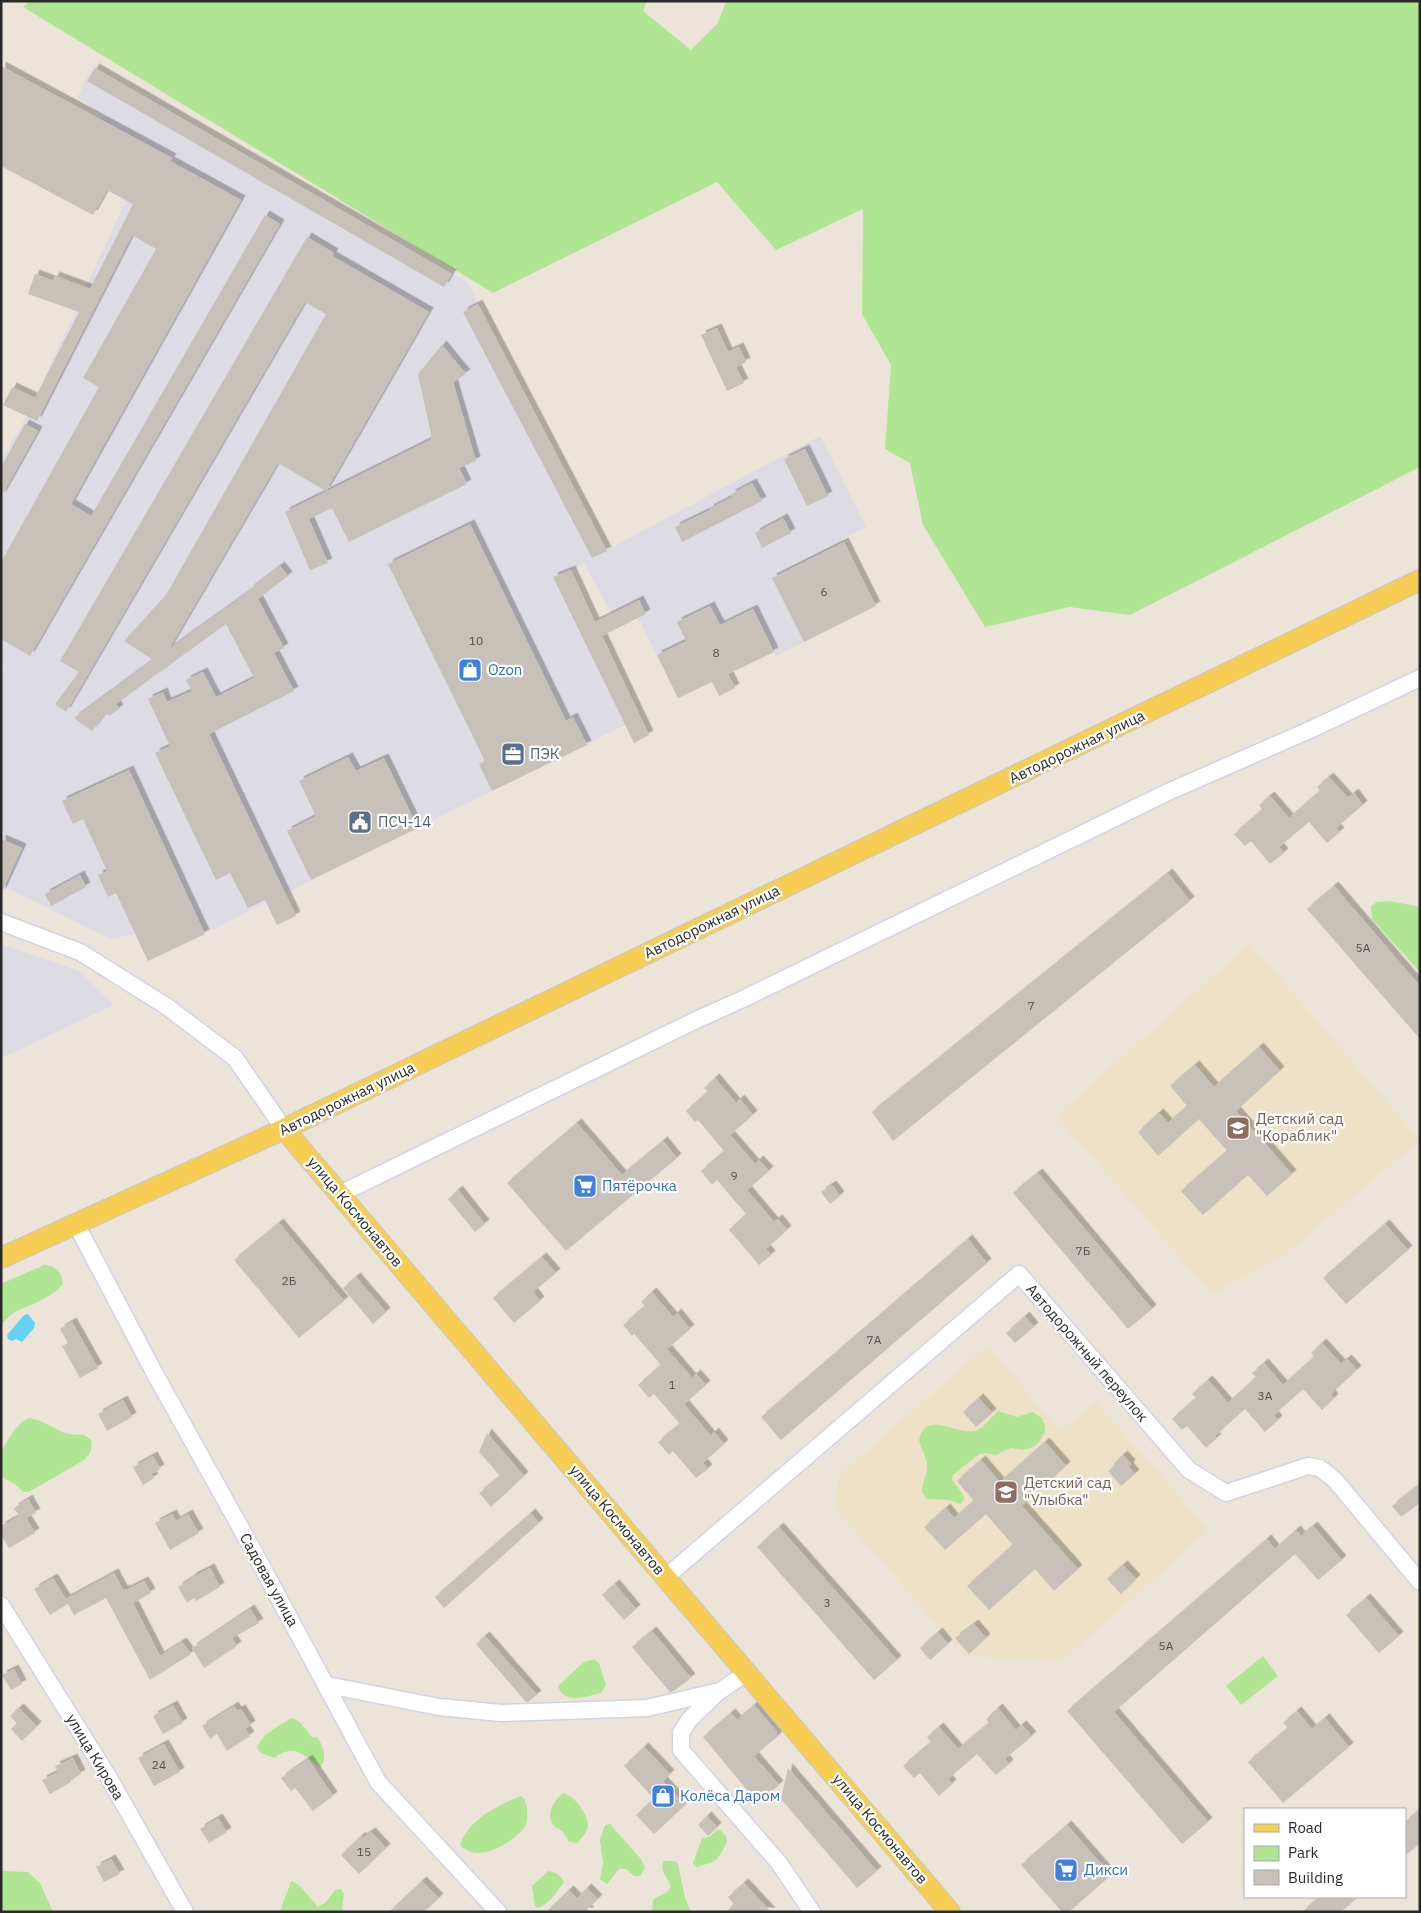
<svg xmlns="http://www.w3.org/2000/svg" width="1421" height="1913" font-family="'IBM Plex Sans',sans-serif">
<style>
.industrial{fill:#dddbe4}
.education{fill:#efe1c8}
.green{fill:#b0e693}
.water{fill:#66d1f4}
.building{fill:#c7c1b9;filter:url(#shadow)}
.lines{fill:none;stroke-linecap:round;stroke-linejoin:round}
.minor-casing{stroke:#cfd3e3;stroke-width:19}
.major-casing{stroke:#c7c7c7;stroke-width:22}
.minor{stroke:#fff;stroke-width:16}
.major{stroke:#f7ce53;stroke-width:20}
.labels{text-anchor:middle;stroke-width:4.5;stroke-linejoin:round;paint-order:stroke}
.number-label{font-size:12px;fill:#504f4d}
.shop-label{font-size:15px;fill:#366cbe;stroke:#fff;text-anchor:start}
.street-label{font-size:15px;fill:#292929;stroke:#fff}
.service-label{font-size:15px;fill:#4e5e75;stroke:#fff;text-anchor:start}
.education-label{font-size:15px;fill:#785e54;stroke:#fff;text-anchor:start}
</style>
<defs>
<filter id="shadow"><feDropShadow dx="4.5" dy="-4.5" stdDeviation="0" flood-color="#0004"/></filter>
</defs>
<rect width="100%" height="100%" fill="#ece4d9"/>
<path class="industrial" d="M93,66L467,282L607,550L820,436L866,527L842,539L876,606L776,656L774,652L728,674L735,688L719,696L712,682L678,698L638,618L619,627L584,563L571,570L649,735L634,743L625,725L148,961L135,934L111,939L1,885V672L4,669V665L1,664V461L26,417L138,174L85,146L100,116L87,103L77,98Z
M1,944L79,971L114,1005L1,1058Z"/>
<path class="education" d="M1250,943L1420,1140L1286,1254L1212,1294L1056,1116Z
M988,1345L1060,1431L1096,1402L1209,1530L1061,1662L965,1656L835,1509L839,1475Z"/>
<path class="green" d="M30,1H647L643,11L691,50L718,23L726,1H1420V467L1130,615L1069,607L985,627L923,525L910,463L885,449L891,365L862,314L863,209L776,250L717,182L493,293L23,7Z
M1390,901L1420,907V972L1372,919L1371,906L1377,902Z
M44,1265C55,1265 62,1273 63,1284C50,1299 34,1303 17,1311C11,1314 6,1320 1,1324V1284Z
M998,1411L1017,1417L1033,1412L1042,1418L1045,1426V1432L1039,1442L1034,1447L1024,1450L1011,1448L996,1455L986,1453L979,1454L953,1475L952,1480L962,1493L964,1499L961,1504L949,1500L928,1499L922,1493C922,1483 928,1474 927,1464C926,1457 921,1448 919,1440C926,1407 959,1438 977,1430C984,1427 992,1417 998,1411Z
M29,1418C45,1420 55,1431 69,1434C81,1436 80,1431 91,1440C93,1449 90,1454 84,1460L29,1492H23C17,1484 9,1482 1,1476C1,1469 0,1458 2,1452C6,1441 18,1422 29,1418Z
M1263,1656L1278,1676L1241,1705L1226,1686Z
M594,1659L599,1663L606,1685L601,1693C587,1696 564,1706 558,1686L584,1662Z
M291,1718C301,1720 306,1731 313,1738L317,1737C323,1745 328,1759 320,1767C314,1764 312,1760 307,1757C294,1748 285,1750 274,1758L259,1752L257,1746L266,1734Z
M563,1793C574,1795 589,1815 588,1827C587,1833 581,1838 577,1843L569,1842C567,1839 565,1834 563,1832C560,1829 555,1828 553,1825C545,1814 555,1799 563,1793Z
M521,1796C526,1799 526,1803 527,1809C527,1816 528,1822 524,1828C510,1845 477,1864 460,1845C468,1820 498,1805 521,1796Z
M610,1824L641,1859L645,1868L640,1876H634L626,1869H619L607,1884L600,1879L603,1863L600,1840L605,1825Z
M717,1830H720L726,1836L727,1842C723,1849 720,1858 713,1862C708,1864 702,1865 697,1867L693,1863L702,1838L709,1837Z
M664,1861H675L678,1864L685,1898L691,1912H652L653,1900C657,1896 664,1895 668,1891C677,1882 656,1874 664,1861Z
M1,1871L28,1872L40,1883L53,1912H1Z
M548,1871C556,1872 560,1875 564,1882C557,1892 549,1905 537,1908L535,1906L532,1886Z
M291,1881L299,1885L318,1907L325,1903L335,1890L341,1889L344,1894L342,1909L345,1912H281C281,1904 289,1890 291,1881Z"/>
<path class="water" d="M28,1314L35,1323L34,1328L22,1342L16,1339L12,1341L8,1339L7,1335L24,1315Z"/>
<path class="building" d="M1,66L172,158L170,161L241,200L71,504L91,516L265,215L280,224L30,656L1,639V562L99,387L83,378L156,249L132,235L37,421L3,405L12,387L35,398L79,312L28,294L35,274L53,281L55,276L90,289L133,204L107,190L93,215L1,166Z
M95,68L452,274L444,287L87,81Z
M307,237L334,253L332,256L429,312L326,491L278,463L169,649L251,590L250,589L280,566L288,576L258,599L284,648L274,653L294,691L209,734L296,916L277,925L265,900L248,908L230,873L216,880L155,753L170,746L148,699L163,692L167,702L192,691L186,680L203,672L216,697L254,678L226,624L116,704L119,709L109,716L106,713L92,731L74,718L153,660L124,641L166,595L326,314L305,302L66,712L55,704L79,672L60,661Z
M478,304L607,551L592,558L463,312Z
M717,328L728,352L739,347L746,362L736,367L744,383L727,391L701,335Z
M442,345L466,374L453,382L476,461L459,468L467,484L349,542L332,508L309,519L328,563L310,570L285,512L432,439L418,374Z
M25,424L38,431L1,497V467Z
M805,449L828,496L807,506L784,459Z
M752,483L762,501L682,542L675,527L710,510L709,509L732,497L731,494Z
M783,518L791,533L762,548L755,533Z
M470,524L566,721L573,717L587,745L492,791L479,764L485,761L388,564Z
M844,542L876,606L804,642L772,578Z
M571,570L595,622L639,600L646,614L602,636L649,735L634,743L553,577Z
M710,606L720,625L753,609L774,652L728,674L735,688L719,696L712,682L678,698L657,655L686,641L677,622Z
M348,757L356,771L384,758L418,828L311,880L287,831L316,816L299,781Z
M129,770L205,934L148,961L116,893L108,897L98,875L107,871L83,819L73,824L62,801Z
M1329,777L1348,798L1354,793L1363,805L1336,828L1340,832L1327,843L1309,822L1279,847L1284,853L1270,864L1251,841L1245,846L1234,834L1262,810L1259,805L1270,796L1289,818L1320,791L1317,787Z
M1,839L22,848L1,894Z
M1168,873L1190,901L893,1141L872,1112Z
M80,875L86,887L51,906L45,894Z
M1334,886L1420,986V1039L1307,909Z
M1259,1047L1280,1071L1236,1111L1292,1174L1267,1196L1248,1175L1203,1215L1181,1191L1227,1151L1199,1119L1158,1156L1138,1132L1159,1113L1168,1123L1187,1106L1170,1086L1195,1065L1214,1087Z
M715,1078L736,1103L740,1099L753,1115L730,1135L755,1164L759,1160L769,1171L747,1190L774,1222L778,1219L787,1230L766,1249L771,1255L759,1265L729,1230L746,1214L717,1180L712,1185L701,1171L724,1151L698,1120L695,1122L686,1111L708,1092L704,1088Z
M577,1123L622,1175L663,1141L677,1158L566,1251L507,1183Z
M1038,1173L1152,1309L1128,1329L1013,1193Z
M832,1185L840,1196L830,1204L821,1192Z
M458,1190L485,1224L475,1232L448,1199Z
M279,1223L344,1301L299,1338L234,1260Z
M1385,1224L1408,1250L1346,1304L1323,1278Z
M968,1239L987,1263L781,1440L761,1417Z
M542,1257L556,1273L533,1292L540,1301L514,1323L493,1298Z
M356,1277L386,1312L373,1324L343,1288Z
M652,1292L673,1317L677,1313L690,1329L667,1349L692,1378L696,1374L706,1385L684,1404L711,1436L714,1432L724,1444L703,1463L708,1469L696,1478L673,1451L669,1455L658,1442L680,1424L654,1394L649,1398L638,1385L661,1365L634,1334L632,1336L623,1325L645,1306L641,1302Z
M1025,1316L1034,1327L1015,1343L1006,1333Z
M72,1322L98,1368L80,1378L62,1346L68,1343L60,1329Z
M1322,1343L1341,1364L1347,1359L1357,1370L1331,1394L1334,1398L1322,1410L1303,1389L1274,1415L1278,1420L1265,1432L1245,1409L1215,1436L1217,1438L1206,1448L1187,1426L1182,1430L1172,1419L1196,1398L1192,1394L1208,1380L1228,1403L1256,1377L1252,1373L1264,1363L1283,1385L1314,1357L1311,1353Z
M979,1398L992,1413L976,1427L963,1412Z
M123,1400L132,1417L107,1431L98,1414Z
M487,1433L524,1476L491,1507L479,1493L500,1476L479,1452Z
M1045,1442L1066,1466L1022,1506L1078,1569L1054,1591L1035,1569L989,1610L967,1586L1013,1545L986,1514L945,1550L924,1527L946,1508L954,1518L974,1501L957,1481L981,1460L1000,1482Z
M1123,1455L1131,1464L1129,1467L1135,1474L1121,1486L1108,1471L1115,1465L1114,1463Z
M153,1456L160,1469L151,1474L154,1478L143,1485L133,1467Z
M1420,1484V1503L1401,1517L1392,1506Z
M28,1499L36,1513L26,1518L35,1533L9,1548L1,1535V1526L19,1516L14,1508Z
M531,1513L539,1523L444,1608L435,1597Z
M172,1514L176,1521L188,1514L199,1533L170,1550L155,1523Z
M1313,1526L1342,1560L1318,1580L1295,1554L1114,1712L1208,1822L1182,1844L1067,1711L1267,1539L1275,1549L1296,1530L1301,1536Z
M779,1527L897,1660L874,1680L757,1547Z
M1123,1565L1136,1579L1121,1594L1107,1579Z
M210,1568L220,1587L196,1601L194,1598L187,1603L178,1587L192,1578V1577Z
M114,1573L123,1590L125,1589L126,1590L144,1581L151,1593L133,1603L160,1656L182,1642L191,1654L150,1680L106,1598L74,1615L68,1604L50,1615L34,1589L53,1578L66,1599Z
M615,1584L636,1609L624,1620L602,1595Z
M1366,1598L1399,1636L1379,1653L1346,1615Z
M250,1609L259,1623L232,1638L237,1646L204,1668L192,1648Z
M974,1624L986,1638L969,1654L955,1638Z
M652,1631L691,1678L674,1691L670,1692L632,1647Z
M938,1632L948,1644L930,1660L920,1648Z
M485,1636L537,1695L528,1702H526L476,1644Z
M14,1669L22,1684L11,1690L2,1675Z
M173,1705L183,1723L163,1734L153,1716Z
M754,1705L777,1732V1737L754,1756L779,1785L758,1803L703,1737L731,1713L737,1720Z
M234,1706L237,1711L241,1709L251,1725L245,1729L250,1736L227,1751L217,1734L210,1739L202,1726Z
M19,1708L37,1726L22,1741L11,1729L17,1723L10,1716Z
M998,1708L1016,1730L1022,1725L1032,1736L1005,1759L1009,1764L996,1775L977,1754L948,1779L952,1784L939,1796L920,1773L914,1778L903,1766L931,1742L927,1737L939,1727L958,1749L989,1723L986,1719Z
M1297,1711L1312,1729L1325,1718L1349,1747L1283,1803L1248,1762L1288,1728L1283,1723Z
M164,1744L180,1772L154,1786L138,1758Z
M644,1747L670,1774L663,1781L685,1805L654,1834L636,1815L654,1799L624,1766Z
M73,1758L81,1774L70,1780L71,1782L50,1794L42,1780L58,1772L55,1766Z
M308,1759L333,1796L313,1811L295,1788L291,1791L281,1778Z
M788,1768L877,1871L857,1888L781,1799Z
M1420,1809V1843L1405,1856V1822Z
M707,1816L717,1827L708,1836L698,1825Z
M218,1818L227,1832L209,1843L200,1829Z
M1067,1825L1111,1875L1069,1912H1062L1021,1865Z
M371,1832L386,1848L359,1874L341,1855L361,1836L362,1838Z
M111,1859L120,1874L104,1882L96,1867Z
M422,1881L439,1898L424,1912H389Z
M744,1883L771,1912H726L734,1904L728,1897Z
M587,1888L598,1899L587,1909L590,1912H546L569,1890L577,1898Z
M1319,1897H1358L1341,1912H1302Z"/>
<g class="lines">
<g class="minor-casing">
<path id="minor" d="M1,922L80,952L166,1006L235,1058L284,1129
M340,1194L694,1021L745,998L1168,792L1314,728L1420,678
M76,1224L155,1374L248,1541L378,1782L498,1912
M666,1577L1019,1274L1189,1470L1226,1493L1308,1466L1320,1468L1335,1480L1420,1582
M1,1605L109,1778L185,1912
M327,1685L439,1707L501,1713L563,1711L647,1708L720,1691L746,1673
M718,1692L689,1720L681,1733V1750L779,1863L812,1912"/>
</g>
<g class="major-casing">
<path id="major" d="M284,1129L950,1912
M1,1258L284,1129L1420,580"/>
</g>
<use href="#minor" class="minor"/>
<use href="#major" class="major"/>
</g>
<defs>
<g id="shop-square" transform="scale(1.25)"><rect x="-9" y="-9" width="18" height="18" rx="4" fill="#3f7fe0" stroke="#fff"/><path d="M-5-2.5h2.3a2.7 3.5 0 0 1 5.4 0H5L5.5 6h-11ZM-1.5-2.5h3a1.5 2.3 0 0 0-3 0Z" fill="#fff"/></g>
<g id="office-square" transform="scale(1.25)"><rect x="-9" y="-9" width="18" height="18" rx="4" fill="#5c6f8a" stroke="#fff"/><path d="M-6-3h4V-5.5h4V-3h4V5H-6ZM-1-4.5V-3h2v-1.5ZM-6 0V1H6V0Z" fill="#fff"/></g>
<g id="civic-square" transform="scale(1.25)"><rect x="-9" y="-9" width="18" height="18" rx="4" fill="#5c6f8a" stroke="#fff"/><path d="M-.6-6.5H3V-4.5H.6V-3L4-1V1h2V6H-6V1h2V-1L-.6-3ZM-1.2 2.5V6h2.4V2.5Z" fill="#fff"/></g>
<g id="school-square" transform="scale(1.25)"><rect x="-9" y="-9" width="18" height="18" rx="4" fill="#8d6e63" stroke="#fff"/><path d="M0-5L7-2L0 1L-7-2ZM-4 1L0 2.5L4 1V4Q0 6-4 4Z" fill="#fff"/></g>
<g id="supermarket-square" transform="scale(1.25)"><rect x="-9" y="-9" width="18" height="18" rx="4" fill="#3f7fe0" stroke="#fff"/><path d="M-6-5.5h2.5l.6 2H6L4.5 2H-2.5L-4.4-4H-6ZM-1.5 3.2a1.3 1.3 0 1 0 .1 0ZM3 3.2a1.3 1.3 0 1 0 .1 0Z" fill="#fff"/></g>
</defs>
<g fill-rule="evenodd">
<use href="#shop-square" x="470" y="670"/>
<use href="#office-square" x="513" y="754"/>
<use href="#civic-square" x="360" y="822"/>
<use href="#school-square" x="1238" y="1128"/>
<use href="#supermarket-square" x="585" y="1186"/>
<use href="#school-square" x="1006" y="1492"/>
<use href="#shop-square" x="663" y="1796"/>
<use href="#supermarket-square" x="1066" y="1870"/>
</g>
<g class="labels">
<g class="number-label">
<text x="824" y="596">6</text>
<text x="476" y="645">10</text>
<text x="716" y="657">8</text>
<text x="1363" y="952">5А</text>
<text x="1031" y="1010">7</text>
<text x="734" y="1180">9</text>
<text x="1083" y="1255">7Б</text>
<text x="289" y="1285">2Б</text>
<text x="874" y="1344">7А</text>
<text x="672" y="1389">1</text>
<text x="1265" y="1400">3А</text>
<text x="827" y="1607">3</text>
<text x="1166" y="1650">5А</text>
<text x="159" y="1769">24</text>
<text x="364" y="1856">15</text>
</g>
<g class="shop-label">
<text x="488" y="675">Ozon</text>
<text x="602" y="1191">Пятёрочка</text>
<text x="680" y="1801">Колёса Даром</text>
<text x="1084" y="1875">Дикси</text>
</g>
<g class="street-label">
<text transform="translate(1077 747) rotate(-26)" y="5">Автодорожная улица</text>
<text transform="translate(712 922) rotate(-26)" y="5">Автодорожная улица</text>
<text transform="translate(347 1099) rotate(-26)" y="5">Автодорожная улица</text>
<text transform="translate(355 1212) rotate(50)" y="5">улица Космонавтов</text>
<text transform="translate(1087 1353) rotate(49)" y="5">Автодорожный переулок</text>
<text transform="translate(617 1520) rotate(50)" y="5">улица Космонавтов</text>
<text transform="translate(269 1580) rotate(61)" y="5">Садовая улица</text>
<text transform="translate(95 1757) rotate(59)" y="5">улица Кирова</text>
<text transform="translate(880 1829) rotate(50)" y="5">улица Космонавтов</text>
</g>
<g class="service-label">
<text x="530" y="759">ПЭК</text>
<text x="378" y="827">ПСЧ-14</text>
</g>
<g class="education-label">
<text x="1256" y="1124">Детский сад<tspan x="1256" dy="17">"Кораблик"</tspan></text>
<text x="1024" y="1488">Детский сад<tspan x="1024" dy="17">"Улыбка"</tspan></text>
</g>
</g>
<rect width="1421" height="1913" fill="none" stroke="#292929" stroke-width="5"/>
<rect x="1244" y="1808" width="162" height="90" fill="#ffffff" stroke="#a9a9a9"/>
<rect x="1254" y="1824" width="25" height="8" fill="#f7ce53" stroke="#a9a9a9"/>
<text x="1288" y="1833" font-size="15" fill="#292929">Road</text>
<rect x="1254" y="1846" width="25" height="15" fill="#b0e693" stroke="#a9a9a9"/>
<text x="1288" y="1858" font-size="15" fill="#292929">Park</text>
<rect x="1254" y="1870" width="25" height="15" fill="#c7c1b9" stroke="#a9a9a9"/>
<text x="1288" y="1883" font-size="15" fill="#292929">Building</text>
</svg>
